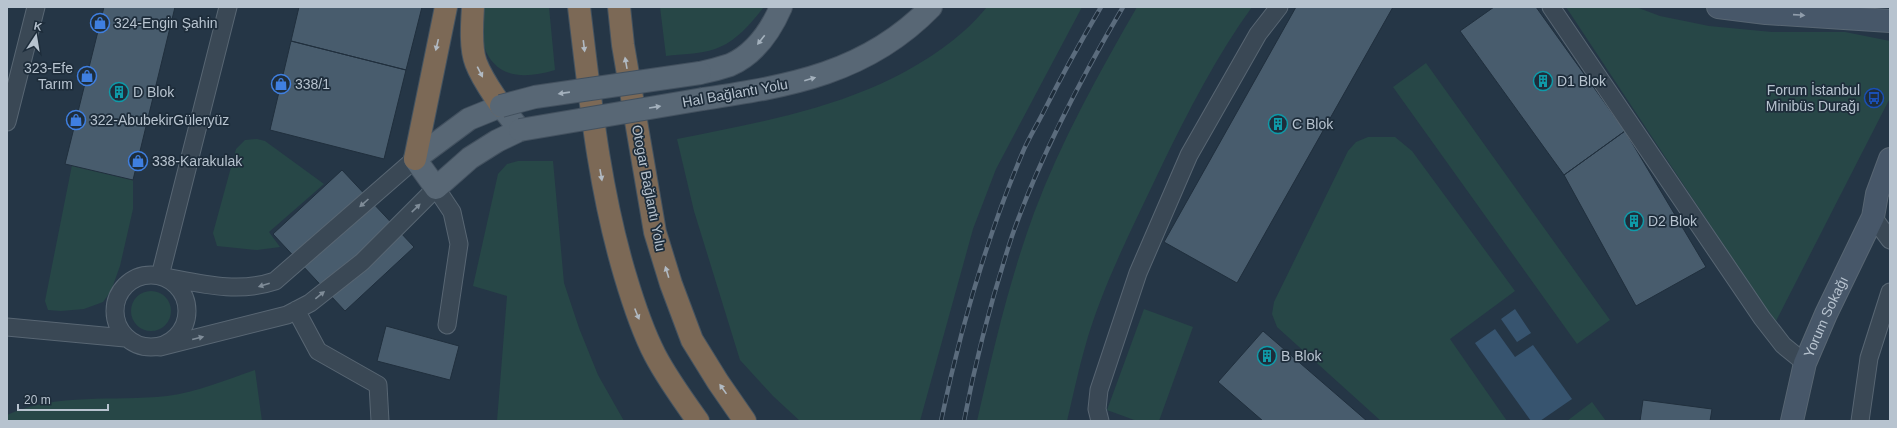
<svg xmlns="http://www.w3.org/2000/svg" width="1897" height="428" font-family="Helvetica,sans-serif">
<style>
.green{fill:#274747}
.water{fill:#37546f}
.building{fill:#485c6d;stroke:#202f3d}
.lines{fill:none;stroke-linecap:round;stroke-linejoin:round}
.lane-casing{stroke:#586673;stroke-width:19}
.secondary-casing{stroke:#586673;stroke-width:24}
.primary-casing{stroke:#43515f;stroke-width:24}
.highway-casing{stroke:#445360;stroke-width:24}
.lane{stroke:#3a4855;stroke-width:17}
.secondary{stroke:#475769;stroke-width:22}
.primary{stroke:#586775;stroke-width:22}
.highway{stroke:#7c6956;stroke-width:22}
.rail-casing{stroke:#5b6c7d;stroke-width:4.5}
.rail{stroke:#1e2d3b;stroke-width:3;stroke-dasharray:9;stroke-linecap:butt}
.primary-bridge-casing{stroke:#43515f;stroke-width:24;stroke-linecap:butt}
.primary-bridge{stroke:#586775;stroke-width:22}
.oneway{fill:#909dab}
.oneway2{fill:#a4b1bd}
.oneway3{fill:#b1bac3}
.oneway4{fill:#7f8c98}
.labels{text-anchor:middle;stroke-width:3.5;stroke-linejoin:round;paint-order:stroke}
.poi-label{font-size:14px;fill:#b7c3cf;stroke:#1e2d3b;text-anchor:start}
.street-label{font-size:14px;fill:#b7c3cf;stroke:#1e2d3b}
</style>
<rect width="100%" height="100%" fill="#253646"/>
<path class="green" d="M481,7H549L555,70C519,81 489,77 481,35C479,27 481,16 481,7Z
M660,7H764C751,23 736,42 715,49C700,54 682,54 666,56Z
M987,7H1082L996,169L973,229L920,421H800L773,396L740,360L694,211L677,139C778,119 884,101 964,31C972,24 980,15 987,7Z
M1137,7H1252C1217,55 1189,110 1163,163C1135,223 1103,283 1085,347C1078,371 1073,396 1067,421H977C993,351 1009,281 1034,213C1061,141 1099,73 1137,7Z
M1566,7H1636L1660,16L1709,26L1772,32H1845L1890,41V98L1775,323Z
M1426,63L1610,320L1577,344L1393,87Z
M1368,137H1395L1412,151L1515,291L1450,339L1507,421H1381L1277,327L1272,314L1274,302L1348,151L1356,142Z
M257,139L265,141L324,184L269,232L280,247L257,250L217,246L213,233L236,149L245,140Z
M518,161H553L564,283L579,328L598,375L624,421H497L507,296L473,286L498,174L507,164Z
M72,165L133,180V209L120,266L111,291L103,302L84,309L61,311L48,310L45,301Z
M131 311a20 20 0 1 1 40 0a20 20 0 1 1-40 0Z
M1144,309L1193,327L1159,421H1137L1107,410Z
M255,370L262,421H7V415C59,392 112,402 167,396C197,392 226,380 255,370Z
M1592,402L1606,421H1567Z"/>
<path class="water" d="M1515,309L1531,333L1517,342L1501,319Z
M1495,329L1515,357L1533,345L1572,399L1540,421H1531L1475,343Z"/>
<path class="building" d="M104,7H175L133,180L65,164Z
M299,7H422L406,70L291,41Z
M1296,7H1393L1237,283L1164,242Z
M1494,7H1536L1625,131L1564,175L1460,31Z
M291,41L406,70L384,159L270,130Z
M1625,131L1706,267L1636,306L1564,175Z
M342,170L414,247L345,311L273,234Z
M386,326L459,346L450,380L377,361Z
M1263,331L1367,421H1263L1218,382Z
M1643,400L1712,409L1710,421H1640Z"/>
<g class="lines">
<g class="lane-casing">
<path id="lane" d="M228,7L160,276C199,283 237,294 275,281L415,159
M1551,7L1762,318L1783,345L1805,363
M7,122L36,7
M1873,217L1890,240
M115 311a36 36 0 1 1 72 0a36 36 0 1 1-72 0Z
M296,310L318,351L378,385L380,421
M7,327L125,338
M160,347L287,315L310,303L362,262L436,188L452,212L459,244L447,325
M1100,421L1097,409L1099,390L1138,273L1189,155L1258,34L1279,7
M1860,421L1869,358L1890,292"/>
</g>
<g class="secondary-casing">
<g id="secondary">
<path d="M1718,7L1766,13L1890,21"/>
<path id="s1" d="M1792,421L1805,363L1826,314L1873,217L1877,194L1890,159"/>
</g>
</g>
<g class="primary-casing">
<path id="primary" d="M700,73C710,71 721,68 730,65C755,54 771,30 781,7
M703,99C790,86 867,73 931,7
M501,106L520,130L497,141L470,158L436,188L415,159L469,119Z"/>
</g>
<g class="highway-casing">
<path id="highway" d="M473,7C472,23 470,48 476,63C482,79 492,92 501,106
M579,7C590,98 599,188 625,275C633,302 642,330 655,355C667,378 683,400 698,421
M619,7L623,45L655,232L671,284L692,340L718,382L745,421
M415,159L446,7"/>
</g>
<use href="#lane" class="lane"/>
<use href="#secondary" class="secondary"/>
<use href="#primary" class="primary"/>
<use href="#highway" class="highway"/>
<g class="rail-casing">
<path id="rail" d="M941,421C960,331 986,239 1022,154C1028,139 1037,125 1044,111C1062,75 1081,41 1101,7
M964,421C976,358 992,297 1012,236C1040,156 1080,80 1123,7"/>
</g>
<use href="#rail" class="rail"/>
<g class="primary-bridge-casing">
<path id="primary-bridge" d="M501,106L535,97L700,73
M520,130L703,99"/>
</g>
<use href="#primary-bridge" class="primary-bridge"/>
</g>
<defs><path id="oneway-solid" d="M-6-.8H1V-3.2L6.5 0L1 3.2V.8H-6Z"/></defs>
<use class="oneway" href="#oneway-solid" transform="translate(1799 15) rotate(4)"/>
<g class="oneway2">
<use href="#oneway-solid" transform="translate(761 40) rotate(128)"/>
<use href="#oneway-solid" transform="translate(810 79) rotate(-16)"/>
<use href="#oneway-solid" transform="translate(564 93) rotate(172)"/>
<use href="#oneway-solid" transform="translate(655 107) rotate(-9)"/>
</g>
<g class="oneway3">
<use href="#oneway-solid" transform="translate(437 45) rotate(103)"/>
<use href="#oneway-solid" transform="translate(584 46) rotate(83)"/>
<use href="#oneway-solid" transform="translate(626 63) rotate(-100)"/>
<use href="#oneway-solid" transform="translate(480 72) rotate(63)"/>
<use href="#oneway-solid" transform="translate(601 175) rotate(80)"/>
<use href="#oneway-solid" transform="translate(667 272) rotate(-107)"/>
<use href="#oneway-solid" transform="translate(637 314) rotate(68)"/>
<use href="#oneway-solid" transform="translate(723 389) rotate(-125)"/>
</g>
<g class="oneway4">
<use href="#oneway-solid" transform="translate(364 203) rotate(138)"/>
<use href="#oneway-solid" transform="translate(416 208) rotate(-44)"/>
<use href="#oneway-solid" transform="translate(264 285) rotate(163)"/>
<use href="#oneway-solid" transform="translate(320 295) rotate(-39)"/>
<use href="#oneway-solid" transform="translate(198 338) rotate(-14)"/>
</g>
<defs>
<g id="shop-ring" transform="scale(1)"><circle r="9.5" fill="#1e2d3b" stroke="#3f7fe0" stroke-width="1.5"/><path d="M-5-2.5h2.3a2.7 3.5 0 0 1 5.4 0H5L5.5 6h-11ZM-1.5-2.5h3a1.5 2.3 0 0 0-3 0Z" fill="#3f7fe0"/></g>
<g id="building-ring" transform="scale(1)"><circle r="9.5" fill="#1e2d3b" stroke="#0f9aa8" stroke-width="1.5"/><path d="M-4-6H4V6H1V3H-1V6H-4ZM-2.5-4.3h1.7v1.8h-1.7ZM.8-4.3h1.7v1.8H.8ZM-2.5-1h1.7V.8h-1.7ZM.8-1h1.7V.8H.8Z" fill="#0f9aa8"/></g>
<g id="bus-ring" transform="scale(1)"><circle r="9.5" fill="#1e2d3b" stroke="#1a4fb4" stroke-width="1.5"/><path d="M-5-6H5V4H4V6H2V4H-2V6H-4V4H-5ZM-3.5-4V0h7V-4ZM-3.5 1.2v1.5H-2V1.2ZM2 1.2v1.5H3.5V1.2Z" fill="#1a4fb4"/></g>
</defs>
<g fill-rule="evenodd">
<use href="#shop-ring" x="100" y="23"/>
<use href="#shop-ring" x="87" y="76"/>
<use href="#building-ring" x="1543" y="81"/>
<use href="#shop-ring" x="281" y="84"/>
<use href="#building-ring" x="119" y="92"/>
<use href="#bus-ring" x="1874" y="98"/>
<use href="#shop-ring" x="76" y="120"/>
<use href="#building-ring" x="1278" y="124"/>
<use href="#shop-ring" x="138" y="161"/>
<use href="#building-ring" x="1634" y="221"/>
<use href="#building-ring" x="1267" y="356"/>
</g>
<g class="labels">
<g class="poi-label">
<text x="114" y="28">324-Engin Şahin</text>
<text x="73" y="73" text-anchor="end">323-Efe<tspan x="73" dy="16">Tarım</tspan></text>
<text x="1557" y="86">D1 Blok</text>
<text x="295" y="89">338/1</text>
<text x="1860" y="95" text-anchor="end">Forum İstanbul<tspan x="1860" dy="16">Minibüs Durağı</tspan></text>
<text x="133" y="97">D Blok</text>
<text x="90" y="125">322-AbubekirGüleryüz</text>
<text x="1292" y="129">C Blok</text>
<text x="152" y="166">338-Karakulak</text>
<text x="1648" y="226">D2 Blok</text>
<text x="1281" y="361">B Blok</text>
</g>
<g class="street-label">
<text transform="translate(735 93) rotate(-10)" y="5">Hal Bağlantı Yolu</text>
<text transform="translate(649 188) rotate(79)" y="5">Otogar Bağlantı Yolu</text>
<text dy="5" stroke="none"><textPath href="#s1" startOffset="110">Yorum Sokağı</textPath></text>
</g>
</g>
<rect width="1897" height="428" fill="none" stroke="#b7c3cf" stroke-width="16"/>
<g transform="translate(36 36) rotate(12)" stroke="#1e2d3b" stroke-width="3" paint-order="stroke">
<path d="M0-3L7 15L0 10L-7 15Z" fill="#b7c3cf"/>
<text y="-6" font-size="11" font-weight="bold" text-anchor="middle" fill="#b7c3cf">K</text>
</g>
<path d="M18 404v6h90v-6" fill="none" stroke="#b7c3cf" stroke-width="2"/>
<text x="24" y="404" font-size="12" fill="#b7c3cf" stroke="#1e2d3b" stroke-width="3" paint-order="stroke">20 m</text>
</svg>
